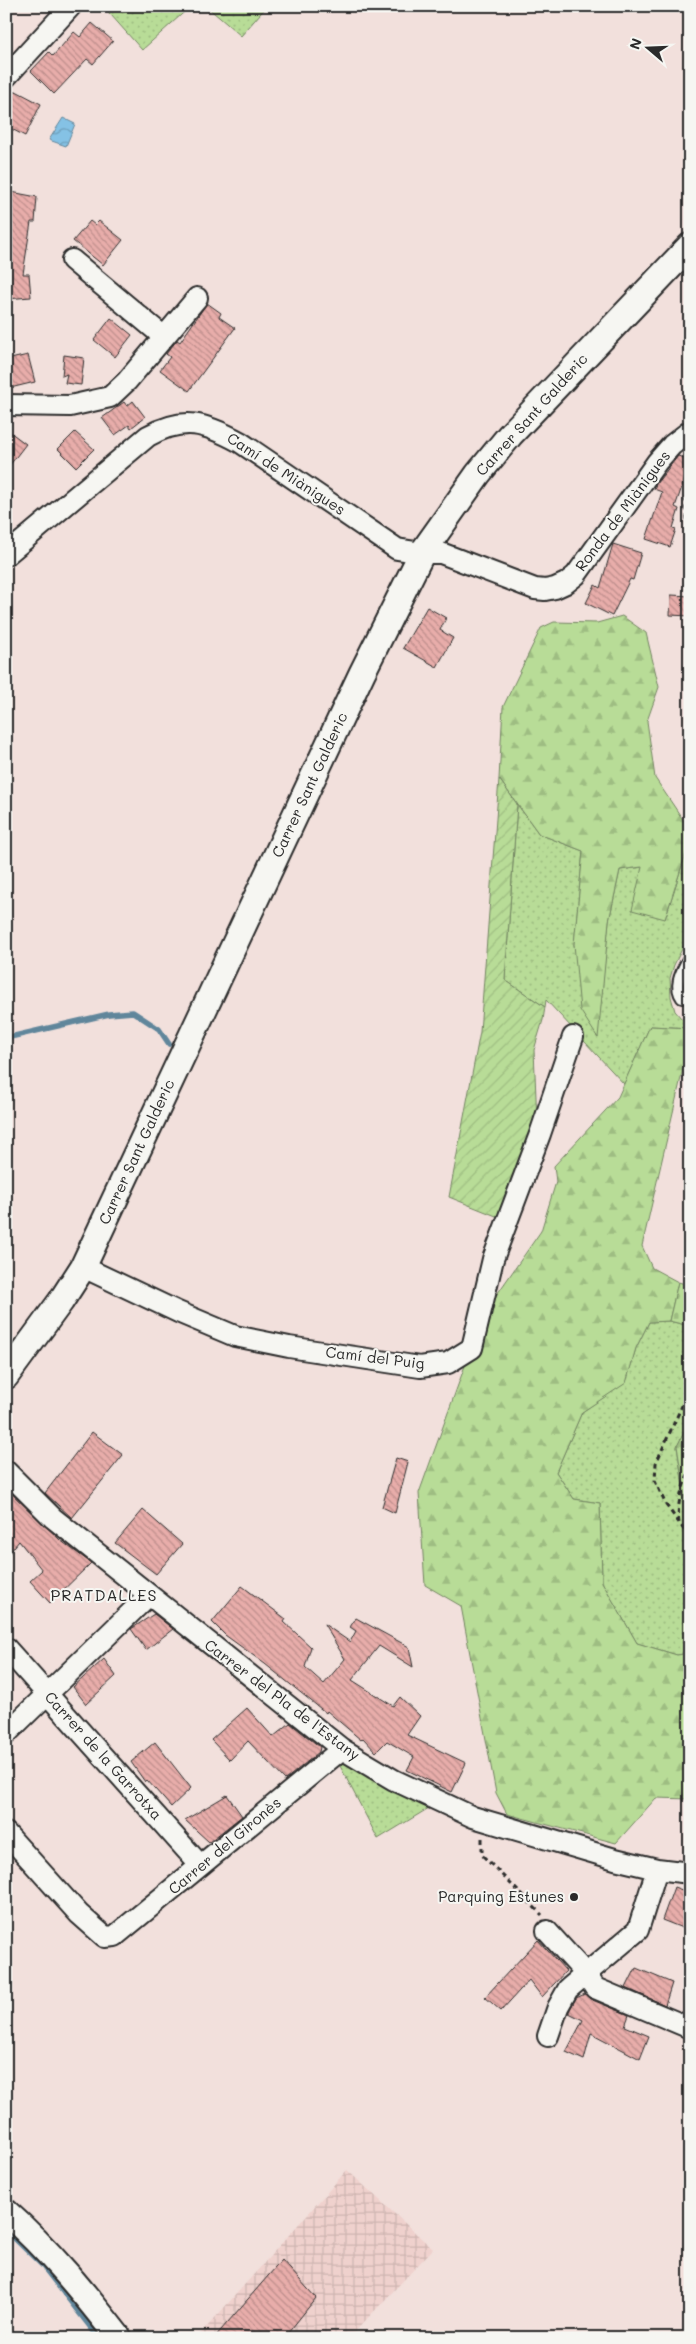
<svg xmlns="http://www.w3.org/2000/svg" width="696" height="2344" font-family="Mali,sans-serif">
<style>
.industrial{fill:url(#industrial-grid)}
.grass{fill:url(#grass-dots);stroke:#728461}
.forest{fill:url(#forest-firs);stroke:#728461}
.cemetery{fill:url(#cemetery-stones);stroke:#728461}
.garden{fill:url(#garden-furrows);stroke:#728461}
.water{fill:url(#water-waves);stroke:#61869b}
.lines{fill:none;stroke-linecap:round;stroke-linejoin:round}
.stream{stroke:#61869b;stroke-width:5.5}
.building{fill:url(#building-back-hatch);stroke:#2b2b2b}
.service-casing{stroke:#2b2b2b;stroke-width:14}
.minor-casing{stroke:#2b2b2b;stroke-width:24}
.tertiary-casing{stroke:#2b2b2b;stroke-width:29}
.path{stroke:#2b2b2b;stroke-width:3;stroke-dasharray:5 4;stroke-linecap:butt}
.service{stroke:#f6f6f2;stroke-width:10}
.minor{stroke:#f6f6f2;stroke-width:20}
.tertiary{stroke:#f6f6f2;stroke-width:25}
.poi-dot{fill:#2b2b2b;stroke:#f6f6f2;stroke-width:2}
.labels{text-anchor:middle;stroke-width:4;stroke-linejoin:round;paint-order:stroke}
.street-label{font-size:15px;fill:#2b2b2b;stroke:#f6f6f2}
.poi-label{font-size:15px;fill:#2b2b2b;stroke:#f6f6f2;text-anchor:end}
.neighbourhood-label{font-size:16px;letter-spacing:1px;fill:#2b2b2b;stroke:#f6f6f2}
</style>
<defs>
<pattern id="industrial-grid" width="8" height="8" patternUnits="userSpaceOnUse" patternTransform="scale(1.25)"><rect width="8" height="8" fill="#efd1cd"/><path d="M0 4h8M4 0v8" fill="none" stroke="#cdb4b0"/></pattern>
<pattern id="grass-dots" width="8" height="8" patternUnits="userSpaceOnUse" patternTransform="scale(1.25)"><rect width="8" height="8" fill="#b8dc97"/><path d="M2 2h.1M6 6h.1" fill="none" stroke="#9ebd82" stroke-width="1.8" stroke-linecap="round"/></pattern>
<pattern id="forest-firs" width="22" height="20" patternUnits="userSpaceOnUse" patternTransform="scale(1.25)"><rect width="22" height="20" fill="#b8dc97"/><path d="M5 1l3.5 6h-7zM16 11l3.5 6h-7z" fill="#9ebd82"/></pattern>
<pattern id="cemetery-stones" width="16" height="16" patternUnits="userSpaceOnUse" patternTransform="scale(1.25)"><rect width="16" height="16" fill="#b8dc97"/><path d="M2 7V4a2 2 0 0 1 4 0v3zM10 15v-3a2 2 0 0 1 4 0v3z" fill="#9ebd82"/></pattern>
<pattern id="garden-furrows" width="10" height="10" patternUnits="userSpaceOnUse" patternTransform="scale(1.25)"><rect width="10" height="10" fill="#b8dc97"/><path d="M-1 1l2-2M0 10L10 0M9 11l2-2" fill="none" stroke="#9ebd82"/></pattern>
<pattern id="water-waves" width="16" height="10" patternUnits="userSpaceOnUse" patternTransform="scale(1.25)"><rect width="16" height="10" fill="#85c2e5"/><path d="M0 5q4-4 8 0t8 0" fill="none" stroke="#6d9eba"/></pattern>
<pattern id="building-back-hatch" width="6" height="6" patternUnits="userSpaceOnUse" patternTransform="scale(1.25)"><rect width="6" height="6" fill="#e8adaa"/><path d="M-1 5l2 2M0 0l6 6M5-1l2 2" fill="none" stroke="#bc8d8b"/></pattern>
</defs>
<rect width="100%" height="100%" fill="#f2e0dc"/>
<filter id="ink" filterUnits="userSpaceOnUse"><feTurbulence type="fractalNoise" baseFrequency=".02" numOctaves="2"/><feDisplacementMap in="SourceGraphic" scale="10" xChannelSelector="R" yChannelSelector="G"/><feConvolveMatrix kernelMatrix="1 2 1 2 8 2 1 2 1" color-interpolation-filters="sRGB"/></filter>
<g filter="url(#ink)">
<path class="industrial" d="M347,2170L433,2249L349,2338H197Z"/>
<path class="grass" d="M103,6H191L142,50Z
M206,6H267L241,36Z
M517,804L539,834L583,851L574,945L597,1037L609,921L620,870L643,867L665,919L690,840V933L674,965L670,978L671,997L675,1011L682,1019L690,1018V1028L650,1026L624,1084L546,1000L545,1007L505,980Z
M669,1321L690,1326V1421L677,1447L690,1531V1653L677,1655L637,1643L602,1582L600,1503L574,1499L556,1472L582,1412L626,1382L636,1348L649,1322Z
M343,1760L429,1808L378,1839L339,1764Z"/>
<path class="forest" d="M622,616L646,633L659,687L647,721L655,778L690,830V840L665,919L632,910L642,867L620,870L609,921L598,1038L580,1010L574,944L583,851L539,834L499,779L503,707L541,628L554,622L597,623Z
M650,1026L690,1028V1039L642,1246L652,1268L678,1282L669,1321L649,1322L636,1348L626,1383L582,1412L556,1472L574,1499L600,1503L602,1582L637,1643L677,1655L690,1653V1799L656,1798L616,1843L507,1814L496,1793L461,1606L425,1585L419,1493L484,1313L541,1231L556,1182L554,1166L618,1097Z
M690,1421V1531L677,1446Z"/>
<path class="cemetery" d="M678,1282L690,1285V1326L669,1321Z"/>
<path class="garden" d="M499,779L517,804L505,980L545,1007L543,1020L534,1050L537,1122L501,1218L449,1197L480,1032Z"/>
<path class="water" d="M63,118L75,124L66,146L49,140Z"/>
<g class="lines">
<path class="stream" d="M6,1038L109,1014L133,1012L159,1029L169,1044
M6,2230L42,2265L99,2338"/>
</g>
<path class="building" d="M92,23L113,41L93,64L87,59L54,94L31,71L49,52L53,56L74,32L80,37Z
M16,91L41,104L25,136L6,126V110Z
M6,191L37,197L35,222H31L23,274H29L31,297L6,299Z
M90,221L95,225L99,221L123,240L103,265L73,241Z
M207,303L221,313L219,317L235,328L189,391L160,370L170,357L166,354L177,340L180,342Z
M111,318L132,335L115,357L94,340Z
M28,355L35,382L6,389V360Z
M64,355L84,358L81,385L65,383L67,374L62,376Z
M133,401L145,417L131,428L129,425L115,435L102,418L124,402L127,406Z
M6,429L26,444L6,470Z
M75,432L94,449L76,467L58,449Z
M678,456L690,460V464L675,507L679,509L673,528L676,529L670,547L646,539L662,492L654,489L656,484Z
M613,544L641,553L633,580L630,579L612,616L586,603L595,585L600,588Z
M671,595L690,596V616L670,615Z
M427,607L446,618L440,630L453,638L437,667L403,648Z
M92,1432L123,1455L72,1518L45,1493Z
M396,1458L408,1462L395,1513L382,1507Z
M6,1488L60,1540L91,1563L50,1603L30,1581L42,1570L19,1541L6,1557Z
M143,1510L182,1544L156,1574L115,1543Z
M242,1586L286,1619L284,1622L311,1647L305,1667L324,1684L345,1659L324,1624L350,1642L356,1631L350,1627L356,1618L409,1647L413,1667L379,1646L352,1680L393,1706L400,1697L420,1716L407,1735L466,1763L452,1792L407,1770L414,1757L387,1741L376,1752L363,1738L361,1740L327,1711L326,1713L265,1664L225,1635L212,1622Z
M154,1614L173,1629L146,1650L131,1629Z
M104,1659L116,1676L86,1704L73,1687Z
M247,1708L273,1737L290,1723L320,1747L319,1752L285,1780L248,1741L230,1760L211,1740Z
M155,1742L191,1788L171,1807L147,1780L145,1782L131,1762Z
M227,1795L242,1816L209,1842L185,1820Z
M674,1887L690,1893V1931L662,1920Z
M538,1940L566,1971L542,1997L529,1980L501,2011L485,1997Z
M636,1968L672,1983L665,2005L626,1988Z
M585,1994L590,1999L629,2015L625,2026L649,2036L640,2059L591,2033L584,2060L566,2052L583,2020L569,2013V2011L576,1998Z
M282,2260L316,2298L284,2338H214Z"/>
<g class="lines">
<g class="service-casing">
<path id="service" d="M690,955C684,968 672,984 682,998H690"/>
</g>
<g class="minor-casing">
<path id="minor" d="M6,77L71,6
M72,260L164,337
M6,405L70,406L110,397L127,381L197,298
M6,555L148,436C184,416 205,423 240,442L397,549L422,553H441L535,589L545,590L555,588L566,583L576,575L657,462L672,445L690,431
M83,1267L178,1312L235,1336L289,1347L420,1367L448,1363L472,1348L493,1259L540,1134L573,1037
M6,1471L53,1518L342,1749L394,1780L473,1817L615,1859L657,1869L690,1873
M6,1648L200,1865
M6,1734L148,1596
M6,1833L79,1914L105,1937L115,1936L342,1749
M547,1931L586,1974L595,1988L690,2028
M548,2036L558,2007L568,1989L638,1930L657,1869"/>
</g>
<g class="tertiary-casing">
<path id="tertiary" d="M6,1376L61,1301L83,1267L362,673L422,553L478,474L510,435L690,246
M6,2212C49,2250 84,2293 119,2338"/>
</g>
<path class="path" d="M690,480L685,500L690,552
M690,1388L656,1463L655,1481L666,1505L690,1538
M679,1523C676,1503 683,1487 690,1469
M482,1838V1855L542,1915"/>
<use href="#service" class="service"/>
<use href="#minor" class="minor"/>
<use href="#tertiary" class="tertiary"/>
</g>
</g>
<circle class="poi-dot" cx="574" cy="1897" r="5"/>
<g class="labels">
<g class="street-label">
<text transform="translate(532 415) rotate(-48)" y="5">Carrer Sant Galderic</text>
<text transform="translate(286 474) rotate(33)" y="5">Camí de Miànigues</text>
<text transform="translate(623 511) rotate(-53)" y="5">Ronda de Miànigues</text>
<text transform="translate(310 785) rotate(-65)" y="5">Carrer Sant Galderic</text>
<text transform="translate(137 1152) rotate(-65)" y="5">Carrer Sant Galderic</text>
<text transform="translate(375 1358) rotate(7)" y="5">Camí del Puig</text>
<text transform="translate(282 1700) rotate(37)" y="5">Carrer del Pla de l'Estany</text>
<text transform="translate(103 1756) rotate(48)" y="5">Carrer de la Garrotxa</text>
<text transform="translate(225 1846) rotate(-40)" y="5">Carrer del Gironès</text>
</g>
<g class="poi-label">
<text x="564" y="1902">Parquing Estunes</text>
</g>
<g class="neighbourhood-label">
<text x="104" y="1601">PRATDALLES</text>
</g>
</g>
<rect width="696" height="2344" fill="none" stroke="#f6f6f2" stroke-width="25"/>
<rect x="12" y="12" width="671" height="2319" fill="none" stroke="#2b2b2b" stroke-width="2" filter="url(#ink)"/>
<g transform="translate(648 48) rotate(289)" stroke="#f6f6f2" stroke-width="4" paint-order="stroke">
<path d="M0-4L9 19L0 12L-9 19Z" fill="#2b2b2b"/>
<text y="-8" font-size="14" font-weight="bold" text-anchor="middle" fill="#2b2b2b">N</text>
</g>
</svg>
